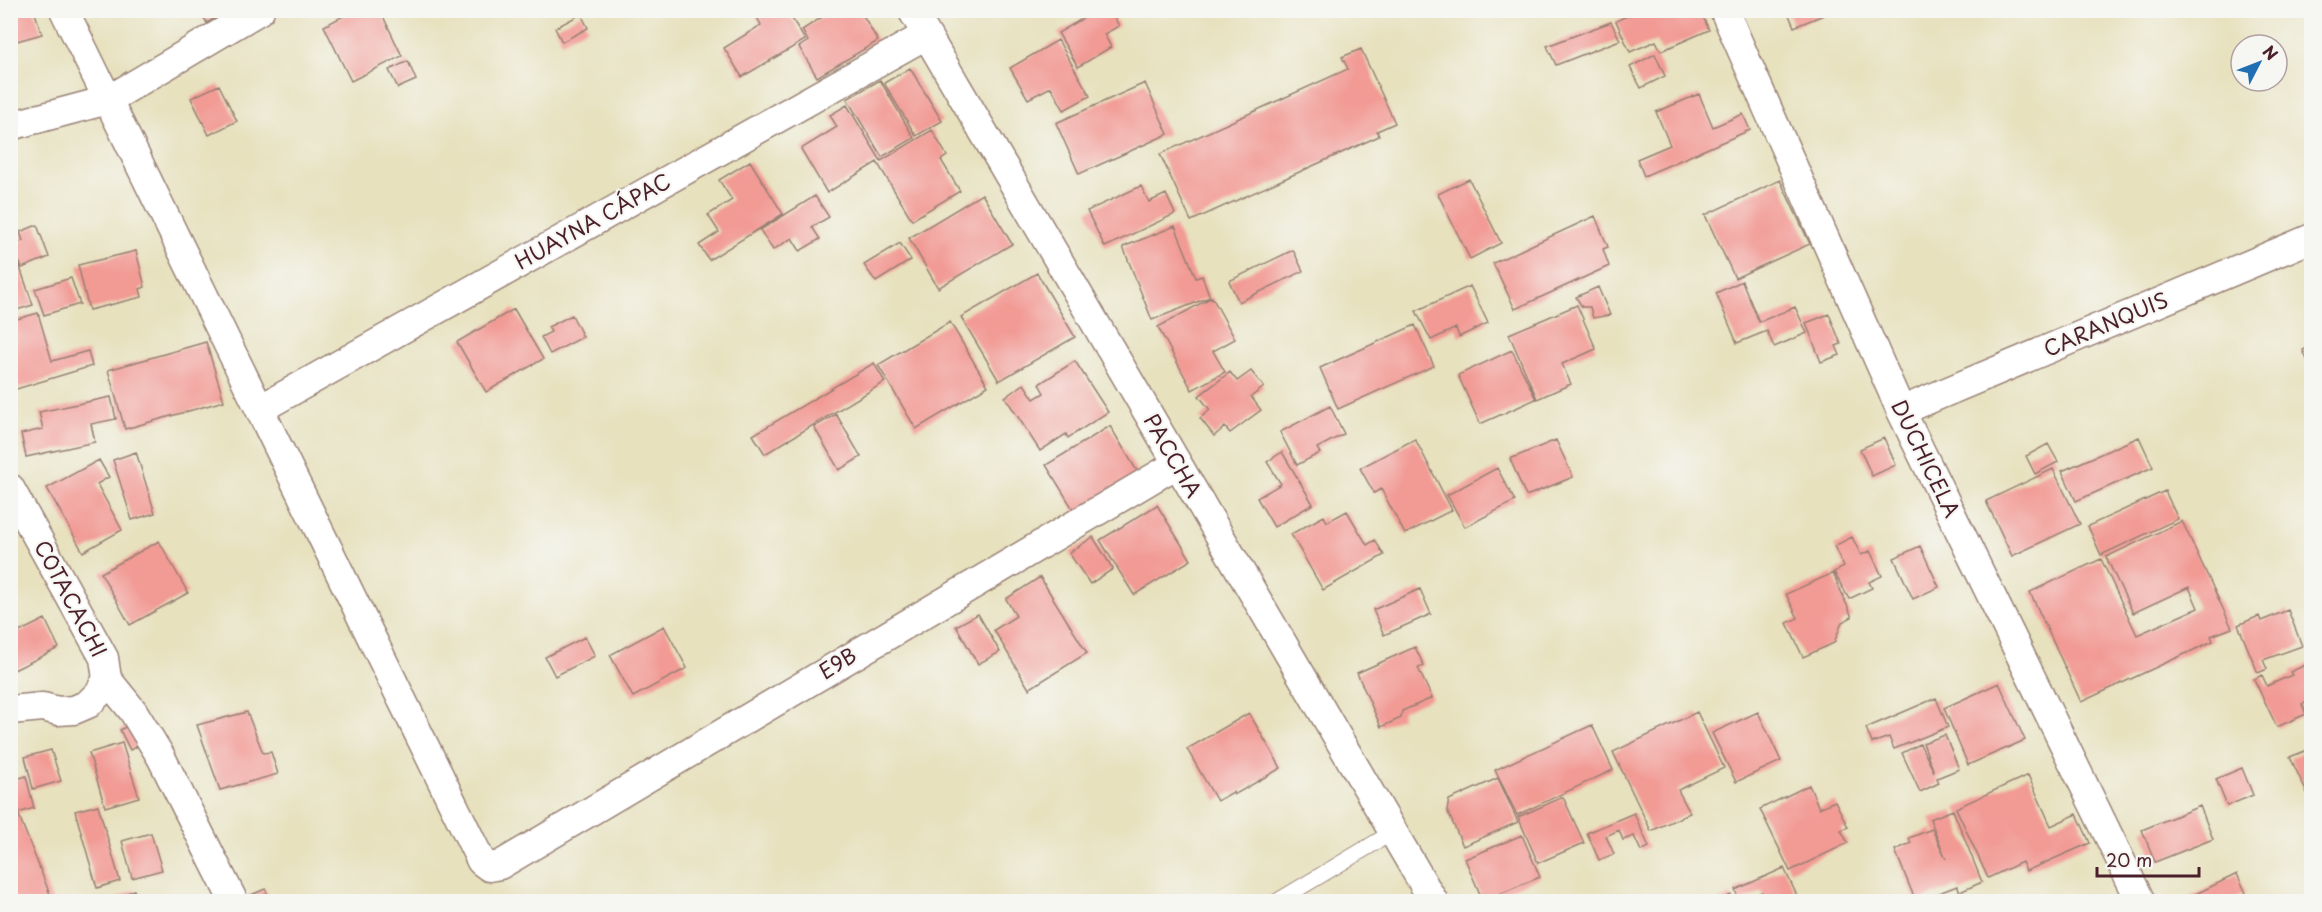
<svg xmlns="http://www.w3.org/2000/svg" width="2322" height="912" font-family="'Playpen Sans',sans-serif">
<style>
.building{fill:#f29a94}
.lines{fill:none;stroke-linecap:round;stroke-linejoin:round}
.service-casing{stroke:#988074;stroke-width:17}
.minor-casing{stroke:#988074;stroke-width:31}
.service{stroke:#fff;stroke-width:15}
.minor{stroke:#fff;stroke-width:28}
.labels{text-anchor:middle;stroke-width:4.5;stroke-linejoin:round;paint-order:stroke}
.street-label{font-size:21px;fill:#4a1f2b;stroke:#f6f6f2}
</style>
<rect width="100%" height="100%" fill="#f6f6f2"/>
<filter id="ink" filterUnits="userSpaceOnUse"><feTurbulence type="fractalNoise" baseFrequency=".0167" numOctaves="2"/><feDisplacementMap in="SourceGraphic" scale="12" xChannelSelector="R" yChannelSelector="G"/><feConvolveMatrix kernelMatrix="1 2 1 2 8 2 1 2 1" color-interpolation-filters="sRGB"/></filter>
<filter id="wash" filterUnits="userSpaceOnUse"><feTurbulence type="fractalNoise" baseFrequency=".008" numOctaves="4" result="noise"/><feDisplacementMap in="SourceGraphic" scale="24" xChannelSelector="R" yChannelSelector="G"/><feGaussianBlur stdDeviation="1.35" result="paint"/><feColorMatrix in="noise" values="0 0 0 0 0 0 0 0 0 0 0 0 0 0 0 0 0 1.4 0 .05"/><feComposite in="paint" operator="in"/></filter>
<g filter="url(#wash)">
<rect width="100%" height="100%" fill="#e7e1be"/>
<g id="blocks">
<path class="building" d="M10,10H34L42,34L10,43Z
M199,10H228L207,23Z
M355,10H380L402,56L351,81L324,26Z
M753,10H776L779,15L787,10L805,40L742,77L724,48L761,25Z
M833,10H860L878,41L817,77L799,47L808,41L802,30Z
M1093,10H1110L1119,26L1104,34L1111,47L1078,67L1058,33L1094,12Z
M1639,10H1700L1709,30L1661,51L1656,41L1630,52L1616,21Z
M1787,10H1825L1826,14L1794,27Z
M581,14L588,28L562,42L555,28Z
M1611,22L1620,40L1556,65L1547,46Z
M1058,40L1090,96L1064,110L1051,87L1028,99L1010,68Z
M1361,49L1395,123L1377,131L1379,136L1191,221L1160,154L1348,69L1342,57Z
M1655,54L1665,76L1641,88L1630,67Z
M408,61L416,80L398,88L389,70Z
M910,68L942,121L916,136L884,83Z
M880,80L914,138L882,157L847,99Z
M1145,83L1168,134L1079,174L1056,123Z
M219,85L237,121L209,135L191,98Z
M1699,94L1713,127L1743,114L1750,130L1644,176L1637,159L1670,145L1656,112Z
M847,105L881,161L932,130L947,156L941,160L960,191L912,220L877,162L827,193L801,149L837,127L830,115Z
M750,161L783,214L709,260L699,245L719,232L708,215L732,200L719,180Z
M1469,179L1501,243L1470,259L1438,194Z
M1780,180L1810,244L1735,278L1705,215Z
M1141,186L1149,202L1166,194L1175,214L1105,247L1087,211Z
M982,194L1012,244L938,288L909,238Z
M815,196L829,217L812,227L820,239L800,251L792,238L773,250L760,230Z
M1595,216L1608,247L1603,249L1609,266L1515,309L1493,263Z
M10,218L17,235L10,237Z
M37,225L49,257L22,268L14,250L33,305L10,312V239L13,244L23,241L20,232Z
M1175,226L1196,278L1202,276L1210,297L1152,320L1123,247Z
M900,243L911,260L876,282L864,265Z
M1293,250L1303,271L1239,302L1229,281Z
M136,251L145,287L140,289L142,297L89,310L78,265Z
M1037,273L1075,337L999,381L961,317Z
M71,278L80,304L44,315L35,289Z
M1742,281L1759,322L1795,307L1807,333L1774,347L1767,331L1737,343L1716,293Z
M1470,286L1488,323L1459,337L1456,328L1431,340L1416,311Z
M1598,287L1610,315L1593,318L1590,307H1582L1576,297Z
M1212,297L1235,339L1213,351L1225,372L1192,390L1158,327Z
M1577,305L1596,349L1562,364L1571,384L1537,399L1509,334Z
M514,309L543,359L486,392L457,342Z
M38,313L52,361L88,351L92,366L10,391V321Z
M1829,314L1841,344L1836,346L1840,355L1821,362L1806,323Z
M572,315L583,337L550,354L541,337L551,332L548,327Z
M950,322L988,386L916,429L878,365Z
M1415,325L1434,366L1338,409L1320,368Z
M206,342L224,401L125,429L108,370Z
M2311,346V369L2303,350Z
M1512,350L1536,399L1480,424L1458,375Z
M1075,361L1108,412L1068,438L1066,434L1040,451L1005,397L1024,384L1034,399L1044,393L1039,384Z
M874,363L885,382L765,454L753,435Z
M1251,371L1264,387L1251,397L1261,410L1230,433L1225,427L1214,436L1200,418L1210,410L1199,396L1230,372L1237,381Z
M111,397L116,419L91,424L95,442L26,457L21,434L43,429L39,412Z
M1330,406L1344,434L1317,448L1320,453L1297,465L1280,432Z
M836,414L861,457L839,470L814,427Z
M1110,426L1140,476L1076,514L1046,465Z
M2139,437L2153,467L2076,501L2062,471Z
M1884,438L1896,465L1872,476L1860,449Z
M1415,439L1452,510L1405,534L1381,489L1374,493L1360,468Z
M1556,440L1573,477L1526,496L1510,459Z
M2048,444L2058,462L2035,474L2026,456Z
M136,452L155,513L132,520L113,460Z
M1282,452L1313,504L1274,527L1257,498L1281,484L1267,462Z
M99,460L109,477L97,484L122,530L83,552L47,488Z
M1497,468L1515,501L1465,527L1447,495Z
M2053,469L2080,524L2012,556L1986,501Z
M2165,491L2178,519L2101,555L2088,526Z
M1157,505L1191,560L1134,595L1100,540Z
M1347,511L1367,545L1375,540L1384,555L1323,590L1291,534L1324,516L1327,522Z
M2182,521L2232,628L2211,636L2213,641L2081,702L2030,592L2101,559L2137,635L2198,608L2189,587L2133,613L2106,557Z
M1093,537L1113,569L1090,584L1069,553Z
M1852,537L1861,555L1870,551L1882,576L1869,582L1872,588L1849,599L1834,572L1844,567L1834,546Z
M159,541L188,593L130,625L101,573Z
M1920,546L1939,587L1913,599L1894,558Z
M1833,573L1852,617L1842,622L1834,643L1803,657L1787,623L1798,618L1786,594Z
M1040,577L1087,653L1029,689L994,630L1016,616L1006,599Z
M1420,589L1431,614L1384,635L1373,610Z
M2288,610L2302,646L2263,660L2267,669L2258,673L2238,625L2259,616L2261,621Z
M978,614L1000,652L978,664L956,626Z
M10,616L19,632L45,619L59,648L10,672Z
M664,626L687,668L633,697L610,655Z
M585,637L595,656L555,676L545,657Z
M1415,647L1424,666L1418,668L1432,698L1402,711L1401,718L1381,727L1357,673Z
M2312,662V700L2302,704L2306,714L2277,727L2254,679L2262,675L2267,686L2292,675L2290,672Z
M1999,683L2025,740L1968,765L1944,708Z
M1936,698L1948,727L1894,749L1889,737L1872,743L1866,728Z
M247,712L263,753L271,752L278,774L220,790L197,725Z
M1697,712L1724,768L1678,790L1690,813L1651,831L1613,752Z
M1758,712L1781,761L1736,782L1712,733Z
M1249,713L1281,768L1234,795L1233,792L1217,801L1187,749Z
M132,723L142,744L130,750L120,730Z
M1592,725L1613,770L1517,815L1495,770Z
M1945,735L1959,769L1937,778L1939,783L1920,792L1902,753L1920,744L1934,772L1923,743Z
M122,743L139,797L105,807L89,753Z
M2312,748V804L2290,757Z
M51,750L61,781L33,789L25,757Z
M2242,768L2253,795L2227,806L2216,779Z
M2028,775L2051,826L2077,814L2090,843L2026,871L2022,862L1988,878L1956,808Z
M26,776L34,808L18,813L53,902H10V816L14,815L10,804V781Z
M1498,778L1518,822L1463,846L1447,810L1449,800Z
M1809,785L1819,808L1835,801L1848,827L1841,830L1848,843L1790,871L1760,809Z
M1563,797L1584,843L1538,863L1518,817Z
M98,805L120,881L97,888L75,811Z
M2200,806L2213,839L2155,862L2142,830Z
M1953,810L1982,882L1960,892L1957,886L1916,902L1895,850L1911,843L1909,838L1932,829L1946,859L1930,819Z
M1634,813L1649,847L1641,851L1634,836L1623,840L1619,830L1606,836L1614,854L1599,860L1587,833Z
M151,833L162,870L132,878L122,841Z
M1522,835L1540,877L1483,901L1465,859Z
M1784,868L1800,902H1787L1783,894L1767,901L1762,892L1740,902L1735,890Z
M2237,874L2246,893L2228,902H2179Z
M265,889L271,900L251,902L249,896Z
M134,890L139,902H108Z
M1731,895L1734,902H1716Z"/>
</g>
</g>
<g filter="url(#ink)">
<use href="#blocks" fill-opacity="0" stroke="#988074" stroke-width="1.5"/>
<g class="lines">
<g class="service-casing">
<path id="service" d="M1276,902L1393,832"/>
</g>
<g class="minor-casing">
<path id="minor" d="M64,10L481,861L489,867L500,865L1177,464
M912,10L1434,902
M1724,10L1901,411L2141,902
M10,126L108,100L260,10
M260,409L926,35
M1901,411L2312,238
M10,488L104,658L107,679L99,693L88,704L74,710L58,711L43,707L10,710
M107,679L133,711L161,757L234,902"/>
</g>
<use href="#service" class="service"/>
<use href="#minor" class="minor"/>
</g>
</g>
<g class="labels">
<g class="street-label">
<text transform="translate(593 222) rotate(-29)" y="7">HUAYNA CÁPAC</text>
<text transform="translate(2106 325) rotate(-23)" y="7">CARANQUIS</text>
<text transform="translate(1172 456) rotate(60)" y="7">PACCHA</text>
<text transform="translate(1925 459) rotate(64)" y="7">DUCHICELA</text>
<text transform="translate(70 599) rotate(62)" y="7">COTACACHI</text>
<text transform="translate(838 664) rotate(-31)" y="7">E9B</text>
</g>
</g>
<rect width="2322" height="912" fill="none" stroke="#f6f6f2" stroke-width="36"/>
<g transform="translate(2259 63) rotate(48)"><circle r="28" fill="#f6f6f2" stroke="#b1a0a2" stroke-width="1.5"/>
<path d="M0-4.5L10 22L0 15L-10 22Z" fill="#1f6fb2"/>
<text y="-9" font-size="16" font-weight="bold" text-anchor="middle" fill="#4a1f2b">N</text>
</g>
<path d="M2097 867v9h102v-9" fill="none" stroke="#4a1f2b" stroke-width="3"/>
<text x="2106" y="867" font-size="18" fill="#4a1f2b" stroke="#f6f6f2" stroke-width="4.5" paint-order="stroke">20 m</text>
</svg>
